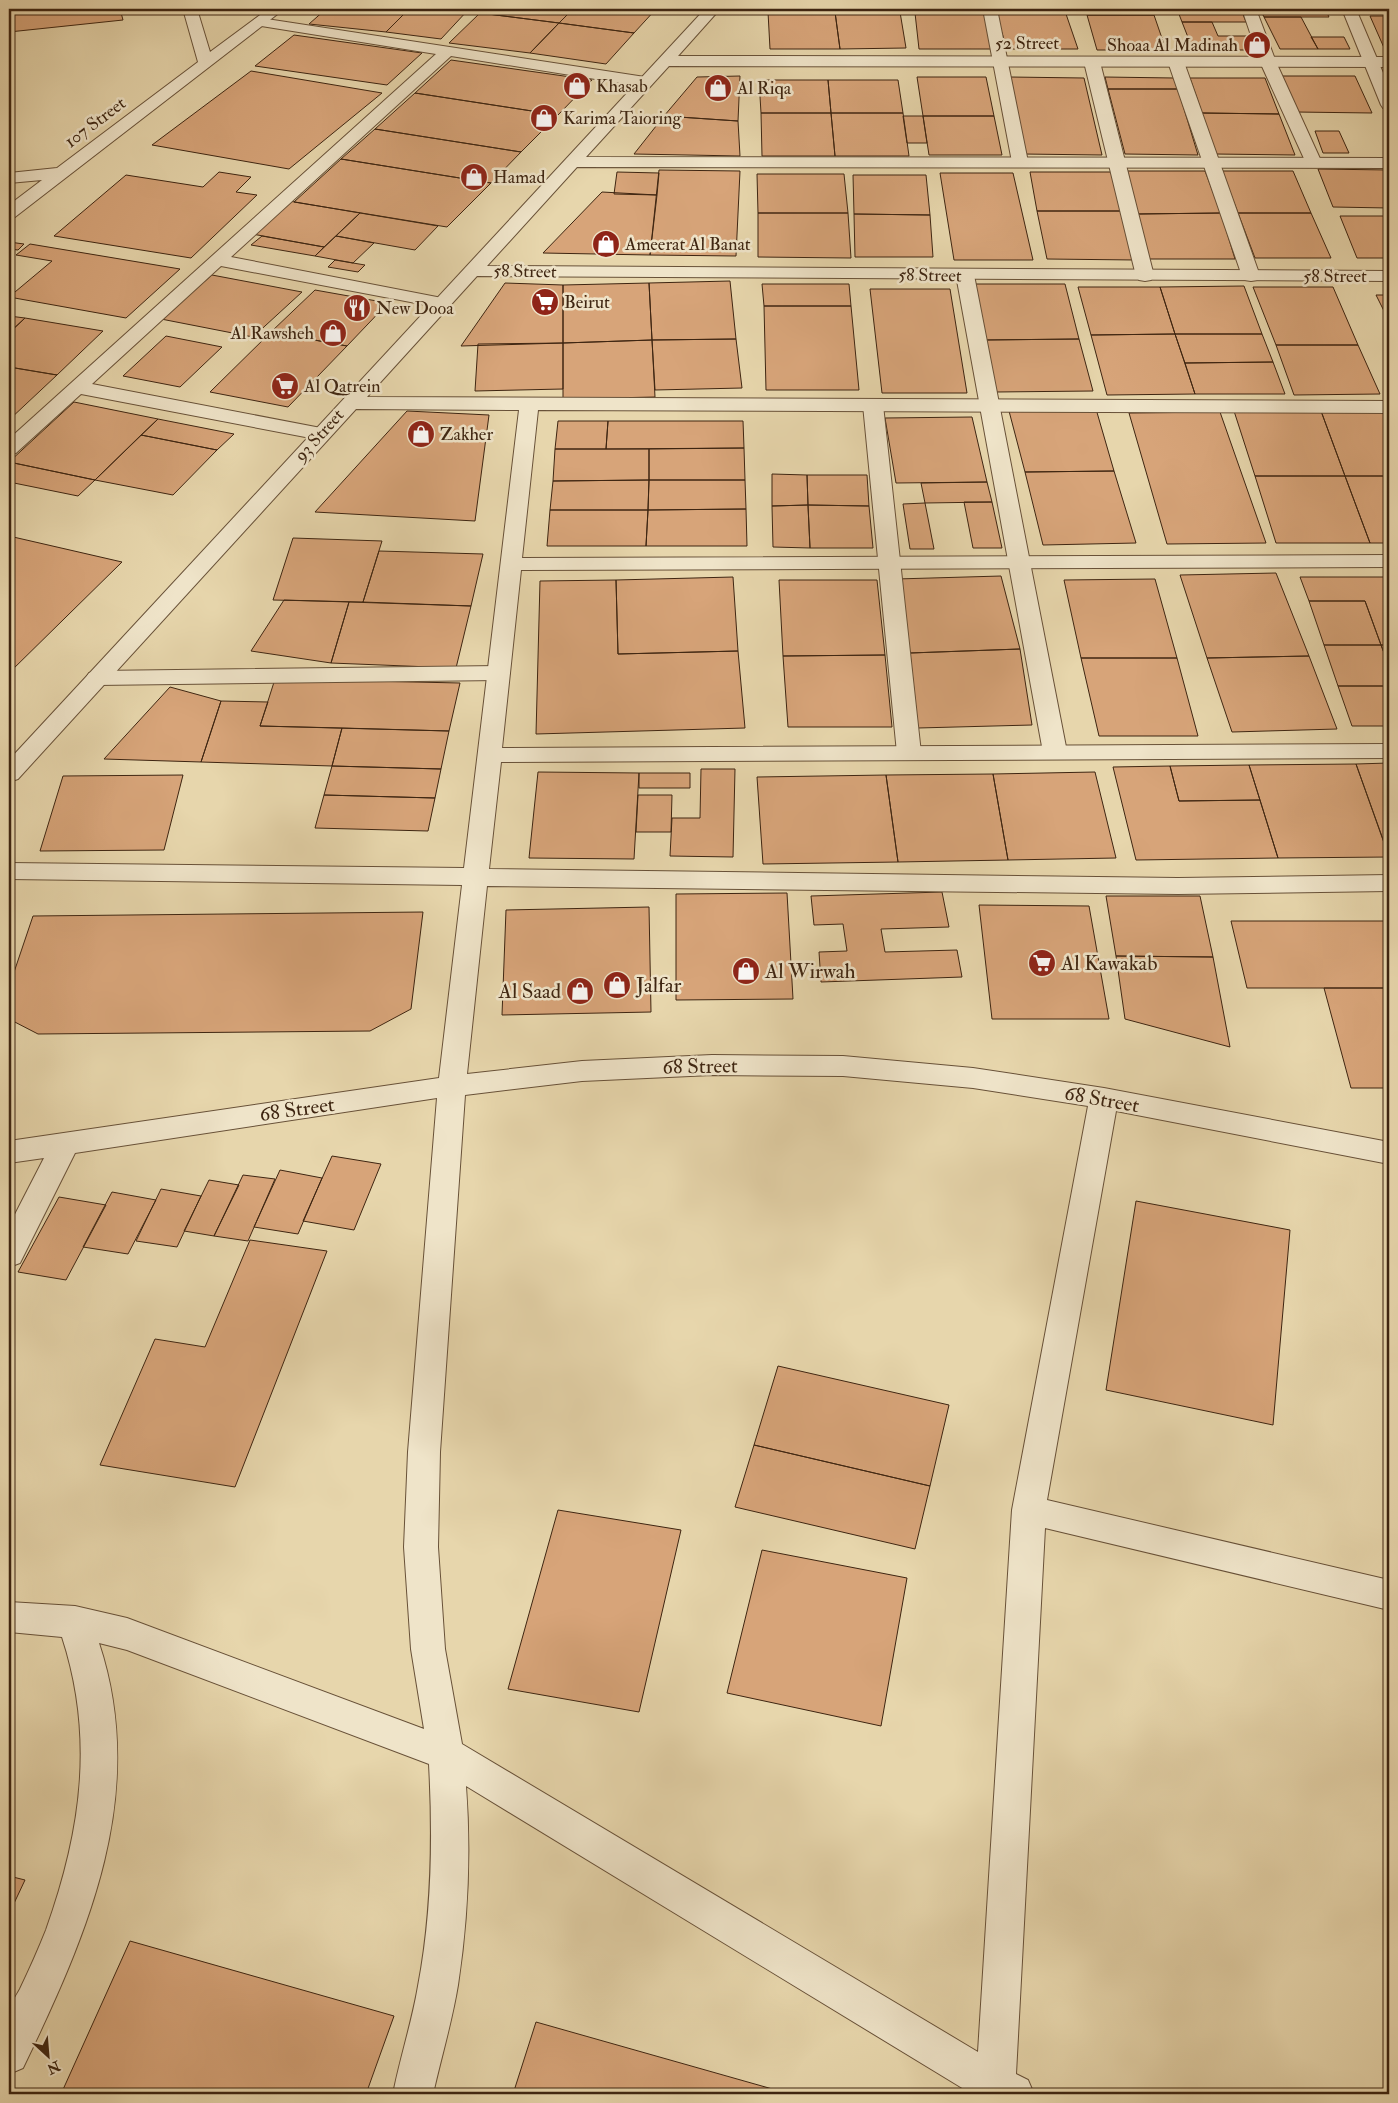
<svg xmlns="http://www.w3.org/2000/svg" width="1398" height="2103" font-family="'IM FELL Double Pica',serif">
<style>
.building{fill:#d7a479;stroke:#3e2511}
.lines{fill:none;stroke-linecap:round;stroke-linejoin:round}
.service-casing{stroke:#685138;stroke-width:2}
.minor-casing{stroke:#685138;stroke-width:2}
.service{fill:#efe4c9;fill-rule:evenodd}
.minor{fill:#efe4c9;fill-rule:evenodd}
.labels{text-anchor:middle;stroke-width:5;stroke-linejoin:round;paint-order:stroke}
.far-street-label{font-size:18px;fill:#3e2511;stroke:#efe4c9}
.far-poi-label{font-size:18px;fill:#3e2511;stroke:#efe4c9;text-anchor:start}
.poi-label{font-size:21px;fill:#3e2511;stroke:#efe4c9;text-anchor:start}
.street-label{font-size:21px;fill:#3e2511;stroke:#efe4c9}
</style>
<rect width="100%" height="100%" fill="#e7d6ac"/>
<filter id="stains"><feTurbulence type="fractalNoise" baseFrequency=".004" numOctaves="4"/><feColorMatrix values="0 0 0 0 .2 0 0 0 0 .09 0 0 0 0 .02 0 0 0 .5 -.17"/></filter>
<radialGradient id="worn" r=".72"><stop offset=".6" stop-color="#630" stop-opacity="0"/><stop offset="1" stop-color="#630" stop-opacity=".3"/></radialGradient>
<path class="building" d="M9,9H120L123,20L9,32Z
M326,9H409L386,32L309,24Z
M409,9H456L468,10L441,39L386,32Z
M485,9H573L559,23L480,13Z
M573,9H656L634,33L559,23Z
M771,9H835V12H768Z
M835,9H899L900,12H835Z
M914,9H985L986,14L915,13Z
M995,9H1064L1066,14H996Z
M1086,9H1152L1154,15H1087Z
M1177,9H1241L1246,22H1182Z
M1260,9H1325L1329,17H1264Z
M768,12H835L840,49H770Z
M835,12H900L906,48L840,49Z
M480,13L559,23L530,53L449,43Z
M915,13L986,14L992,49H919Z
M996,14H1066L1078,49H1007Z
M1087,15H1154L1166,50H1097Z
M1370,16H1389V50H1385Z
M1264,17H1301L1318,49H1280Z
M1182,22H1212L1218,36H1254L1260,50H1193Z
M559,23L634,33L606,64L530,53Z
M294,35L422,53L387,85L255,66Z
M1311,37H1344L1350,49H1318Z
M451,60L592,80L558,115L415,93Z
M251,71L382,93L289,169L152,145Z
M740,76L738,121L664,116L697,77Z
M1281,76H1355L1372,113L1296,112Z
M917,77H986L994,116H923Z
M1010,77L1084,78L1102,155L1023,154Z
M1105,77L1174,78L1178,89H1108Z
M1190,78H1265L1279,114L1202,113Z
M759,80H828L831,113H761Z
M828,80H898L903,113H831Z
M1108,89H1178L1198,155L1125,154Z
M415,93L558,115L521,152L375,129Z
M761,113H831L835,156H762Z
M831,113H903L909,156H835Z
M1202,113L1279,114L1295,155L1215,154Z
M664,116L738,121L740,156L634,154Z
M903,116H923L927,143H907Z
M923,116H994L1002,155H929Z
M375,129L521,152L491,183L341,159Z
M1315,131H1339L1349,153H1323Z
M341,159L491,183L447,227L294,202Z
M1318,169L1389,170V208L1333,207Z
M659,170L740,171L736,256L650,255Z
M1124,171H1205L1221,213L1137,214Z
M1222,171H1293L1311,213H1238Z
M219,172L251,177L236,192L257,195L191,258L54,236L126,175L203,187Z
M617,172L659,173L657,195L614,194Z
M1030,172H1113L1123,211H1037Z
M940,173H1013L1033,260H954Z
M757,174H844L848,213H758Z
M853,175H926L930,215L854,214Z
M602,192L657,195L650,255L543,253Z
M289,201L360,213L324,247L252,234Z
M1037,211H1123L1135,260L1047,259Z
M360,213L438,226L415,250L336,236Z
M758,213H848L851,258L758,257Z
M1221,213L1235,259H1147L1137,214Z
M1238,213H1311L1331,258H1255Z
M854,214L930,215L933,257H855Z
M1340,216H1389V258H1357Z
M262,236L324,247L315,256L251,245Z
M336,236L374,243L353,263L315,256Z
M9,242L24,244L18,250L9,249Z
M30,244L180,269L126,318L9,297L52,261L16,255Z
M335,260L365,265L358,272L328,267Z
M212,275L302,292L253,337L161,319Z
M730,281L736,339L652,340L649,283Z
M505,283L563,285V343L461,346Z
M649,283L652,340L563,343V285Z
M762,284H849L851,306H764Z
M973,284H1065L1079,339L984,340Z
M1244,286L1262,334H1175L1160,287Z
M1078,287H1160L1175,334L1091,335Z
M1253,287H1333L1358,345H1276Z
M870,289H950L967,393H882Z
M315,290L388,303L347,346L271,332Z
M1376,295H1389V321Z
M764,306H851L859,390H766Z
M9,316L25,318L9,333Z
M25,318L103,331L57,375L9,367V333Z
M271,332L347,346L288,407L210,392Z
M1175,334H1262L1273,362L1185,363Z
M1175,334L1195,394L1107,395L1091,335Z
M166,336L222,347L180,387L123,376Z
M736,339L742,388L655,390L652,340Z
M1079,339L1093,391L996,392L984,340Z
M652,340L655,397L563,399V343Z
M563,343V389L475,391L478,344Z
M1276,345H1358L1380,394L1294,395Z
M1273,362L1285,394H1195L1185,363Z
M9,367L57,375L9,420Z
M74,402L158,419L95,480L9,462Z
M1096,409L1114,471L1025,472L1009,411Z
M407,411L489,415L475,521L315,512Z
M1234,411H1321L1345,476H1255Z
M1321,411H1389V476H1345Z
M1220,412L1266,543L1167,544L1129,413Z
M972,417L987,482L896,483L885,418Z
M158,419L234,434L217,450L141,435Z
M558,421H608L606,449H555Z
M608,421H743L744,448L606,449Z
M141,435L217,450L173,495L95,480Z
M744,448L745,480H649V449Z
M555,449H649V480L553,481Z
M9,462L95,480L78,496L9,482Z
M1114,471L1136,543L1043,545L1025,472Z
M772,474L807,475L808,505L772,506Z
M807,475H867L869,506L808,505Z
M1255,476H1345L1370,543H1276Z
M1345,476H1389V543H1370Z
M649,480H745L746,509L648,510Z
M649,480L648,510H550L553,481Z
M987,482L992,502L925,503L921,483Z
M964,502H992L1002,548H973Z
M925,503L934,549H910L903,504Z
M808,505L810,548L773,547L772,506Z
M808,505L869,506L873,548H810Z
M746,509L747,546H646L648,510Z
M550,510H648L646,546H547Z
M9,536L122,562L9,673Z
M293,538L382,541L363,602L273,600Z
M379,551L483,554L471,606L363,602Z
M1276,573L1309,656L1207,658L1180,575Z
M1001,576L1020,649L910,653L896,579Z
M733,577L738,651L618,654L616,580Z
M1300,577H1389V645H1381L1365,601H1309Z
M1155,579L1177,658H1081L1064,580Z
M616,580L618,654L738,651L745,728L536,734L540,581Z
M779,580H877L885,655L783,656Z
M284,600L349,602L331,663L251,651Z
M1309,601H1365L1381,645H1324Z
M349,602L471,606L456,668L331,663Z
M1324,645H1381L1389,666V686H1338Z
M1381,645H1389V666Z
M1020,649L1032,725L918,728L910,653Z
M885,655L892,727H788L783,656Z
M1309,656L1337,729L1232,732L1207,658Z
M1081,658H1177L1198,736H1099Z
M275,679L460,683L449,731L260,726Z
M1338,686H1389V726H1352Z
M170,687L221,701L201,762L104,759Z
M221,701L268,702L260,726L342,728L332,766L201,762Z
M342,728L449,731L441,769L332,766Z
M1389,763V856L1356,764Z
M1356,764L1389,857L1278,858L1249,765Z
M1249,765L1260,800L1179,801L1170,766Z
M332,766L441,769L435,798L324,795Z
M1170,766L1179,801L1260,800L1278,858L1136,860L1113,767Z
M701,769H735L733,857L670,856L672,818H700Z
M538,772L639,773L634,859L529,858Z
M1095,772L1116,858L1008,860L993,774Z
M639,773H690V788H639Z
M993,774L1008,860L898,862L886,775Z
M183,775L164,850L40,851L63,776Z
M886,775L898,862L763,864L757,777Z
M324,795L435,798L428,831L315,828Z
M638,795H672L671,832H636Z
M942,892L949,927L881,929L885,952L957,950L962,977L821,982L819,952L847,951L843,924L814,925L811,896Z
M787,893L793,999L676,1000V894Z
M1106,896H1200L1213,957L1116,956Z
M979,905L1089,906L1109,1019H992Z
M649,907L651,1012L502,1015L506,910Z
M423,912L411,1009L370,1031L38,1034L9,1019V987L33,916Z
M1231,921H1389V988H1247Z
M1116,956L1213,957L1230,1047L1125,1019Z
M1324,988H1389V1088H1351Z
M332,1156L381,1164L354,1230L303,1221Z
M280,1170L322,1178L298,1234L254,1227Z
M243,1175L275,1179L248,1241L214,1236Z
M209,1180L239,1185L214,1236L184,1231Z
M161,1189L201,1196L177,1247L136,1241Z
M112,1192L156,1200L128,1254L83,1247Z
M59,1197L106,1205L66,1280L18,1272Z
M1136,1201L1290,1230L1273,1425L1106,1390Z
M250,1240L327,1251L235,1487L100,1465L155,1339L205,1347Z
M778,1366L949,1405L930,1486L754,1445Z
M754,1445L930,1486L915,1549L735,1507Z
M558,1510L681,1530L639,1712L508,1689Z
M762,1550L907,1578L881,1726L727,1693Z
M9,1876L25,1880L9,1914Z
M130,1941L394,2016L366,2094H61Z
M536,2022L790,2094H513Z"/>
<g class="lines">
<g class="service-casing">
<path id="service" d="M983,9H997L1028,162L1026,166H1014L1012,162Z
M1242,9H1256L1276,62L1322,163L1320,167H1308L1306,163L1260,62Z
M1342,9H1356L1389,87V110L1383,108L1381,105Z
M260,18L645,77L651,79L653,82L651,85L645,87L451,56L231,257L442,298L448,299L451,303L448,307L442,308L221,266L92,384L321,428L328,430L331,434L328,438L321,440L81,394L16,453L9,455V439L436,54L255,25L253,22L255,19Z
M1092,57L1097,59L1100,62L1154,276L1151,280L1145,281L1139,280L1136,276L1084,62L1087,59Z
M1176,57L1181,59L1184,62L1260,276L1257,280L1251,281L1245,280L1242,276L1168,62L1171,59Z
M965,270L971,271L974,275L1067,752L1063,757L1055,759L1047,757L1043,752L956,275L959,271Z
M873,399L880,401L883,405L921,753L917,758L909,760L901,758L897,753L863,405L866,401Z
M499,666L507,668L510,673L507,678L499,680L97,685L89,683L86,678L89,673L97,671Z"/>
</g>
<g class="minor-casing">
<path id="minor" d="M183,9H197L210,52L268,9H284L15,217L9,218V205L42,180L9,183V173L57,168L198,62Z
M705,9H720L678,56L1389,57V67L669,66L586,157L1389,158V168L577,167L487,266L1389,271V281L477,276L367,397L1389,401V413L538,410L522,558L1389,555V567L521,570L502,748L1389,744V758L501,762L489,869L1178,878L1389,875V891L1178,894L487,886L467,1074L582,1061L712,1055L843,1056L973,1068L1104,1088L1389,1142V1164L1116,1111L1047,1500L1389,1580V1610L1045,1528L1016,2074L1028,2080L1034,2094H972L466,1786C471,1853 468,1920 458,1985C452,2022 441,2058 433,2094H393C400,2058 412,2022 418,1986C432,1913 433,1839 429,1764L127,1650L99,1643C149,1794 88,1933 23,2068L9,2074C8,2055 6,2032 9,2013C10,2005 16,1996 20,1989C29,1970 38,1950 46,1930C81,1832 95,1738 62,1637L9,1632V1602L75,1606L127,1618L424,1729L411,1649L404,1547L408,1452L437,1098L75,1153L20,1263L9,1267V1226L44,1158L9,1163V1141L439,1078L462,885L9,879V863L464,868L519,410L356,409L18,779L9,782V760ZM712,1075L843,1076L973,1088L1088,1106L1012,1510L978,2052L462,1744L445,1649L438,1547L440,1452L465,1095L582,1081Z"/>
</g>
<use href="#service" class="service"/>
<use href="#minor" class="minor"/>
</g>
<defs>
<g id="shop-disc" transform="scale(1.4375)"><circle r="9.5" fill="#8f2418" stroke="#efe4c9"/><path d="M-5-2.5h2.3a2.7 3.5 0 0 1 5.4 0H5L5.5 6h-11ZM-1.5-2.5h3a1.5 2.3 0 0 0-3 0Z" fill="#fff"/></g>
<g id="supermarket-disc" transform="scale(1.4375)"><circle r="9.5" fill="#8f2418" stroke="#efe4c9"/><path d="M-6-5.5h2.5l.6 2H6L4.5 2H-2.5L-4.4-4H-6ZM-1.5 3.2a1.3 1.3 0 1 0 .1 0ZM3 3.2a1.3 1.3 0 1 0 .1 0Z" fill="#fff"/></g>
<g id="restaurant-disc" transform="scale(1.4375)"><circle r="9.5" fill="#8f2418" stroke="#efe4c9"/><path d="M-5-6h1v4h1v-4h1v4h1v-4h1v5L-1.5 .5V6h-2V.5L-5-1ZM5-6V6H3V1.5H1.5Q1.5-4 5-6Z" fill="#fff"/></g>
</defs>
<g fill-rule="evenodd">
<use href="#shop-disc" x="1257" y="45"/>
<use href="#shop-disc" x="577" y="86"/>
<use href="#shop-disc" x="718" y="88"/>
<use href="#shop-disc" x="544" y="118"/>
<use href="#shop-disc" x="474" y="177"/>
<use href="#shop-disc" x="606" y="244"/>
<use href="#supermarket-disc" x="545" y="302"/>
<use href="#restaurant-disc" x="357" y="308"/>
<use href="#shop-disc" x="333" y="333"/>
<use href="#supermarket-disc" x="285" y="386"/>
<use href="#shop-disc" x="421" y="434"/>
<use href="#supermarket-disc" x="1042" y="963"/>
<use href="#shop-disc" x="746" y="971"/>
<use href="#shop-disc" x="617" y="985"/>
<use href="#shop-disc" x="580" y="991"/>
</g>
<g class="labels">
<g class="far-street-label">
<text x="1027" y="49">52 Street</text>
<text transform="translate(95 122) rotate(-37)" y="6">107 Street</text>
<text transform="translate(525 271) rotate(1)" y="6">58 Street</text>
<text transform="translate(930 275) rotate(1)" y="6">58 Street</text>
<text x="1335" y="282">58 Street</text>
<text transform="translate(319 435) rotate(-48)" y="6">93 Street</text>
</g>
<g class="far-poi-label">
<text x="1238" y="51" text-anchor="end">Shoaa Al Madinah</text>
<text x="596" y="92">Khasab</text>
<text x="737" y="94">Al Riqa</text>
<text x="563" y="124">Karima Taioring</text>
<text x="493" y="183">Hamad</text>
<text x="625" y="250">Ameerat Al Banat</text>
<text x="564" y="308">Beirut</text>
<text x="376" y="314">New Dooa</text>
<text x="314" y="339" text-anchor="end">Al Rawsheh</text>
<text x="304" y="392">Al Qatrein</text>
<text x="440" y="440">Zakher</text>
</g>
<g class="poi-label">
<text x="1061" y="970">Al Kawakab</text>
<text x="765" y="978">Al Wirwah</text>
<text x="636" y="992">Jalfar</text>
<text x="561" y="998" text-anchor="end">Al Saad</text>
</g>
<g class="street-label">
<text transform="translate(700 1066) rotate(-1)" y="7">68 Street</text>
<text transform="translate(1102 1099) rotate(10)" y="7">68 Street</text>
<text transform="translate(297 1109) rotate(-8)" y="7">68 Street</text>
</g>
</g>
<rect width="1398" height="2103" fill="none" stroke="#e7d6ac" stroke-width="30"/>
<rect x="10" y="10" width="1378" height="2083" fill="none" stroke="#3e2511" stroke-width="2.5"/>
<rect x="15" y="15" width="1368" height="2073" fill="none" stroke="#3e2511"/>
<g transform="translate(48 2056) rotate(154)" stroke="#efe4c9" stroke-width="4" paint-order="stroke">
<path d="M0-4L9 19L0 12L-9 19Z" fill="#3e2511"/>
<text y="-8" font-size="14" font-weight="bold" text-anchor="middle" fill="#3e2511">N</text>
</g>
<rect width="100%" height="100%" filter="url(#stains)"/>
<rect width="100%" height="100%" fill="url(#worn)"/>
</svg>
